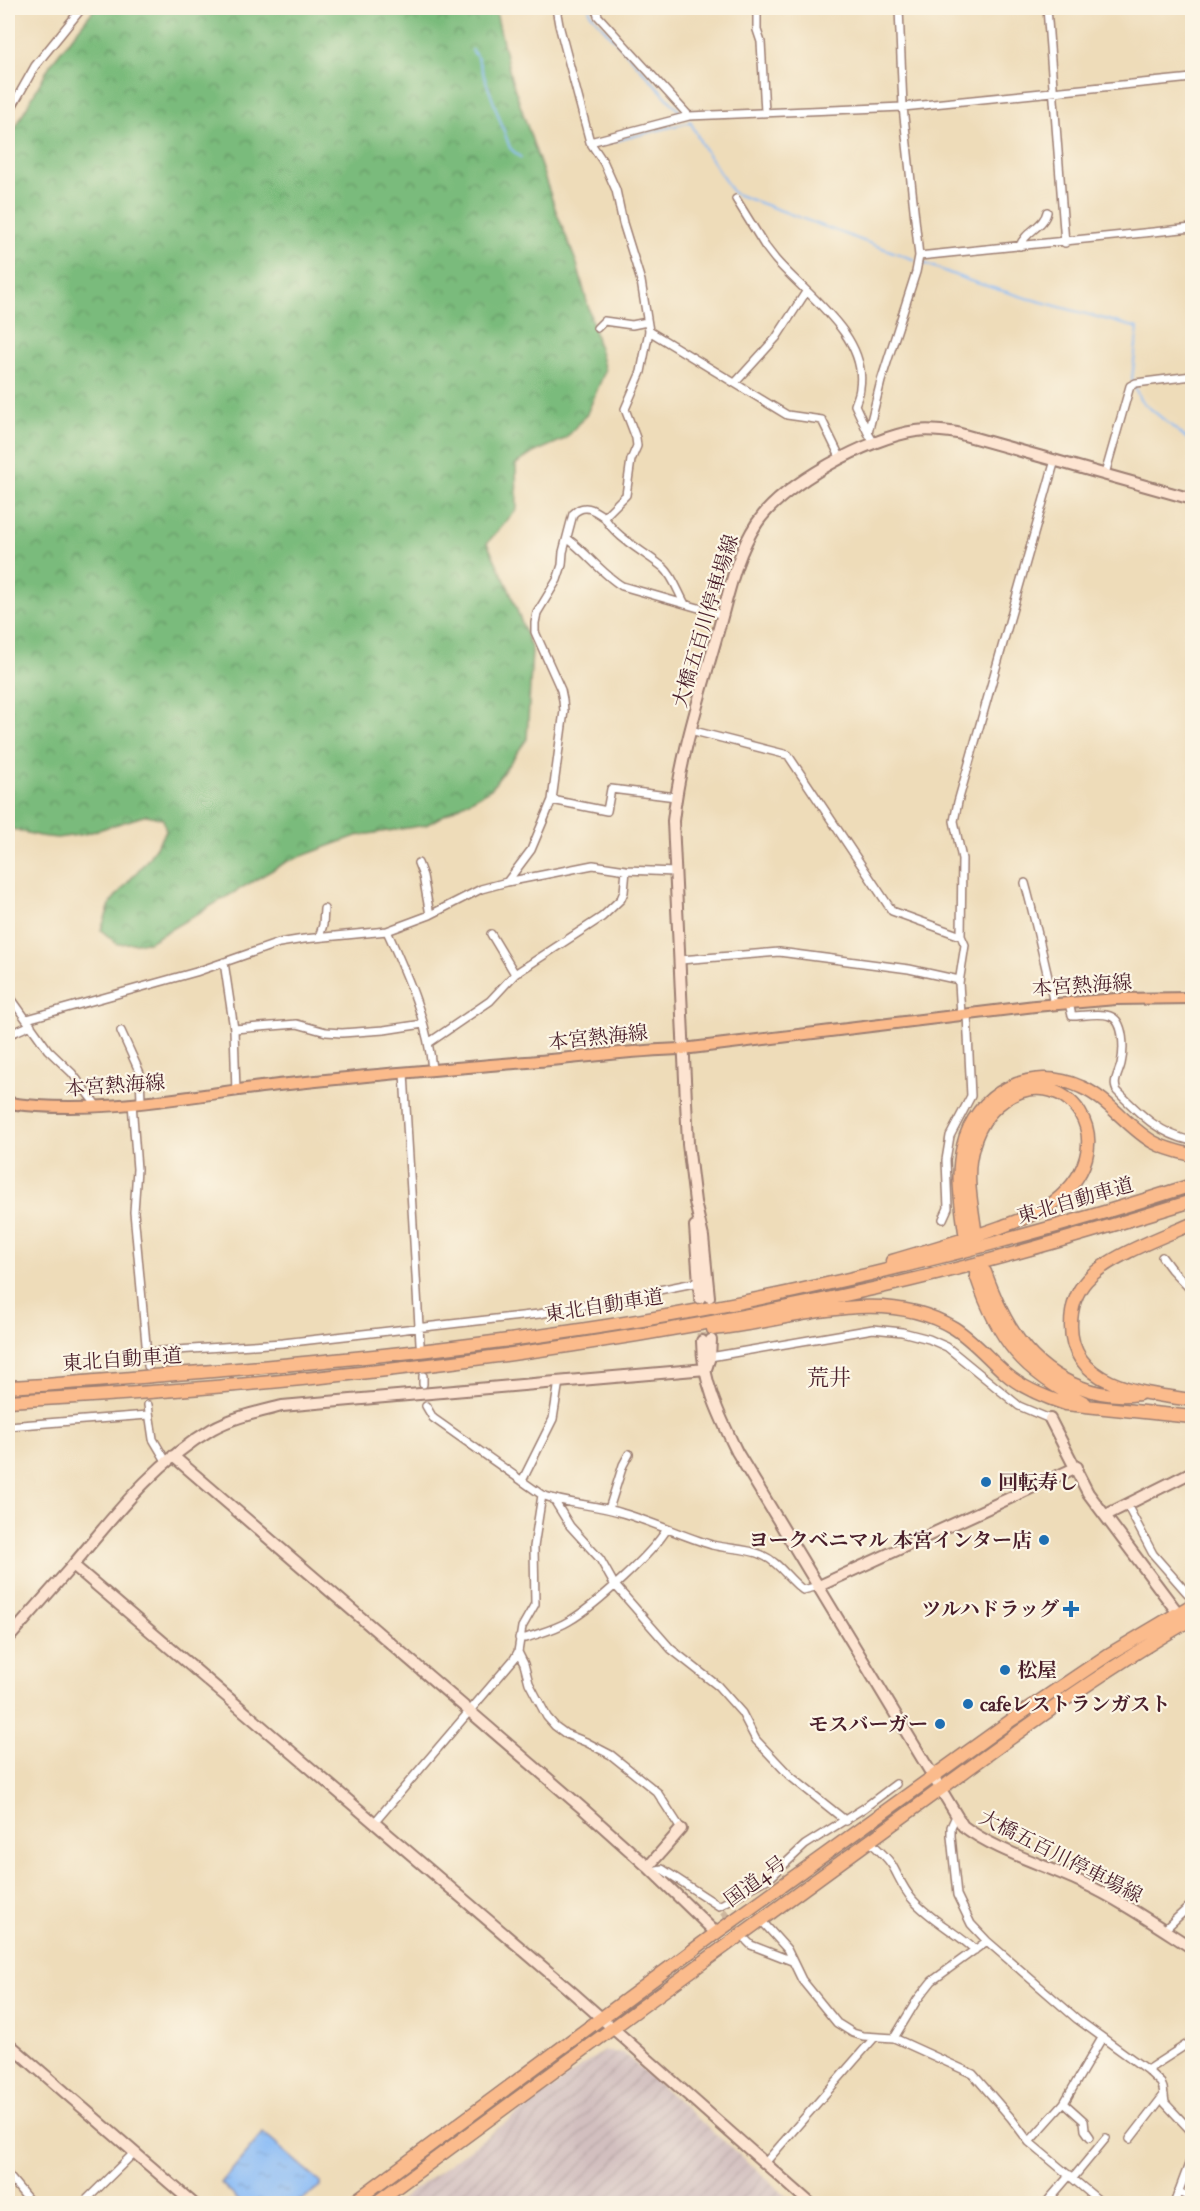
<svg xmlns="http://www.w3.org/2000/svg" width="1200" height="2211" font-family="'IM FELL Double Pica','Noto Serif JP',serif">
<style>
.industrial{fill:url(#industrial-furrows)}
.forest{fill:url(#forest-crowns);stroke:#626d54;stroke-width:1.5}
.water{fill:url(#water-ripples);stroke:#6a6d90;stroke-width:1.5}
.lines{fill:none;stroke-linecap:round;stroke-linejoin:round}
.stream{stroke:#89bbf6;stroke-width:2}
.street-tunnel{stroke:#cdb69d;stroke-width:7;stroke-dasharray:7 3.5;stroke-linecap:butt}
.secondary-tunnel{stroke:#cdb69d;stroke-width:10;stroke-dasharray:10 5;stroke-linecap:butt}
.street-casing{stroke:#9c7e72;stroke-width:10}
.secondary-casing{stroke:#9c7e72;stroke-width:14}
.primary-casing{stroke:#9c7e72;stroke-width:14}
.highway-casing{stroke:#9c7e72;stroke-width:15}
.street{stroke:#fff;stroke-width:7}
.secondary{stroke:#fde4d1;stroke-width:10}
.primary{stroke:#fbbb8c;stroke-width:10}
.highway{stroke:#fbbb8c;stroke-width:12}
.poi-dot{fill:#1f6fb2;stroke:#fcf5e5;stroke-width:2}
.labels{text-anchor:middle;stroke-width:4.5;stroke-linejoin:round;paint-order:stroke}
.street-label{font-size:20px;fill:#4a1f2b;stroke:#fcf5e5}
.poi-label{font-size:20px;font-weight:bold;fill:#4a1f2b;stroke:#fcf5e5;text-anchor:start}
.quarter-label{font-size:22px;fill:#4a1f2b;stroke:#fcf5e5}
</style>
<defs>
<pattern id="industrial-furrows" width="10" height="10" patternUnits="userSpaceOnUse" patternTransform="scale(1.5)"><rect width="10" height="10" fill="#d2bfbf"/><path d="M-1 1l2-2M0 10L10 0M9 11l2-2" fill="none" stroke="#b6a4a4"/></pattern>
<pattern id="forest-crowns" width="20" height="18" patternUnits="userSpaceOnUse" patternTransform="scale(1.5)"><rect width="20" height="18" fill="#7abb7c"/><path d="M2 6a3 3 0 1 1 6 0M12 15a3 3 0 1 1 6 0" fill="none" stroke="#669766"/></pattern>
<pattern id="water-ripples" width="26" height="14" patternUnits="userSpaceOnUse" patternTransform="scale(1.5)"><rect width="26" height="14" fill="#89bbf6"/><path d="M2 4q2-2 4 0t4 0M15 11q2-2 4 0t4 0" fill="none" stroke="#78a0d3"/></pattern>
</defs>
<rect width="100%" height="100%" fill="#fcf5e5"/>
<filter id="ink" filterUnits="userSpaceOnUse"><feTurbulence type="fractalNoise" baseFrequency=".0167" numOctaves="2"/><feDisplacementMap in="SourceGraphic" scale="12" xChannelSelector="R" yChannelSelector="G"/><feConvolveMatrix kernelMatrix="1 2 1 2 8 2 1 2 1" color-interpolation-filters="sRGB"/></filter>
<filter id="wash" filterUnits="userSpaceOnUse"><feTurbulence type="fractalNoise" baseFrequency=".008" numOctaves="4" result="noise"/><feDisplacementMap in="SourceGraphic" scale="24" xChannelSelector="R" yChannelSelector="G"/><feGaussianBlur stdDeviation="1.35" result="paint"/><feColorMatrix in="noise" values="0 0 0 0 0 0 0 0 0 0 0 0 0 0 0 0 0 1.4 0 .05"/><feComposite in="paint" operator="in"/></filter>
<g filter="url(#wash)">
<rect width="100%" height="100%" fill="#eedcb9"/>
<path class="industrial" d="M603,2051L623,2053L794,2203H396Z"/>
<path class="forest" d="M95,8H495L511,78L556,211L577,264L605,371L587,414L565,439L533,453L516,464L517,509L487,543L509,589L532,650L527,739L491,789L426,825L356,836L286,862L149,942L117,944L101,930L111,902L148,859L166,831L163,819L147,815L85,834L57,838L39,836L8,828V141L50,65Z"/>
<path class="water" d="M263,2133L320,2182V2186L298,2203H241L221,2183Z"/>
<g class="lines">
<path class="stream" d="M589,8L591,14L681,113
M472,50L478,59L510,148L521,158
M690,121L702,145L733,193L915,260
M598,145L691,122
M921,262L970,281L1023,297L1138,328L1132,379L1140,400L1192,443"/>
</g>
</g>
<g filter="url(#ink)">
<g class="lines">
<path class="street-tunnel" d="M723,1911L742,1935"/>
<path class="secondary-tunnel" d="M700,1303L702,1341"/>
<g class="street-casing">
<path id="street" d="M596,8L598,16L689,116
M757,8V30L761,42L765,112
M1047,8L1065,243
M8,114L35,66L82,8
M590,142L689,116L903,107L1192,78
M736,199L765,246L775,259C805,294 868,335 860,387C860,393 857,399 855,405L868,433
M1020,246C1025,231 1044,227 1047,212
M919,256L1192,228
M597,328L604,321L632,325L647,322
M649,331L787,415L822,420L841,459
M735,383L776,338L806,292
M874,443L868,433L881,381L916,272L919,256L903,107L899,8
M1105,474L1130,386L1136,383L1192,376
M604,517C618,540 644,551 664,568C673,576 679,594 685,604
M568,539C587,553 602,574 622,586L723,615
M690,730L788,755L892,911L961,936
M552,800L607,811L611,789L676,797
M418,863L423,876L430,915
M507,882L593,865L626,870L675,872
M1025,883C1036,923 1045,964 1054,1004
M387,931C407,975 428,1022 432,1069
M491,934L515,974
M319,937L323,925L324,909
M680,960L779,952L909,969L959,980
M224,962L234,1029L236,1092
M8,994L48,1050L72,1073L97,1106
M1069,1003L1072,1016C1083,1016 1099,1012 1110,1016C1125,1021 1124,1051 1121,1064C1119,1073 1112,1082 1117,1091C1140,1114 1159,1134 1192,1141
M961,1015L959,983L965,945L961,936L962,859L954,821L958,802L1055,460
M27,1019L196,972L279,943L304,939L387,931L430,915L481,889L507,882L531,850L552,800L564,711L563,700L561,690L535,632V623L537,613L557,580L562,565L563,552L573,514C584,503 593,509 604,517L626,495L631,460L637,446L636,438L625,409L641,372L649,331L641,281L623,223L616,190L604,163L590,142L559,25L556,8
M234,1029L297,1024L326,1032L342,1033L384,1030L423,1024
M121,1031L140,1073L141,1102
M8,1035L31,1025
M430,1042L490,1001L515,974L602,917L621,899L624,892L626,870
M404,1073L420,1343
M132,1103L137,1169L134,1212L148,1366
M943,1219L948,1208L946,1160L950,1136L971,1096L967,1014
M1162,1257L1171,1269L1192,1291
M147,1352L283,1343L539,1314L699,1282
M710,1357L873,1329L902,1332L929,1339L947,1347L1019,1406L1050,1419
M423,1376V1384
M148,1405L153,1439L166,1461
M426,1406L433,1418L542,1495C568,1505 596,1504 622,1513C653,1522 682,1536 712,1545C728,1549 747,1548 762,1555C779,1562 788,1579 803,1590L819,1586
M8,1426L148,1415
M522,1481L553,1419L559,1381
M554,1500L570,1526L600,1559L614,1584L671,1649L718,1686L742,1713L756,1740L790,1776L846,1821
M1127,1505L1153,1554L1188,1594
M609,1509L623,1465L629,1454
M519,1638H526C540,1633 556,1629 569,1621C595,1606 652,1554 667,1529
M518,1652L524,1664L529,1683L547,1717L555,1726L566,1734L586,1742L611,1755L657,1792L681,1829
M956,1816L951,1827V1836L957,1895L971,1924L987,1941L1077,2019L1147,2070L1192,2041
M374,1823L514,1659L518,1652L522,1627L535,1604L534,1547L542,1495
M869,1841C877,1848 886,1856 892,1865C899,1877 903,1889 913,1900C931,1920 956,1932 975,1950
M652,1871L662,1869L719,1906L771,1877L805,1845L864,1808L896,1784
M760,1919L787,1949L802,1980L837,2023L853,2033L863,2036L894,2038L973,2074L1011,2118L1029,2142L1103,2204
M1164,1930L1192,1904
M747,1941L751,1945L792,1961
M894,2038L917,2000L932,1981L987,1941
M1147,2070L1161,2083L1163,2088L1165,2103L1192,2132
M1064,2103L1084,2121L1085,2130L1090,2137
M1130,2139L1164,2095
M1029,2142L1064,2103L1102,2038
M765,2163L874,2038
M8,2175L32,2204
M1073,2178L1106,2138
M1178,2192L1192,2197
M82,2204L135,2152
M1045,2204L1070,2175
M1174,2204L1192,2156"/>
</g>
<g class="secondary-casing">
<path id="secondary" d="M695,1226L700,1298
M709,1297L703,1237L695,1202L688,1144L673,821C680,757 700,696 717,635C728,597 735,556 757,523C783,484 870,437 916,431C930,429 944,431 957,433L1192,499
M702,1341C702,1381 720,1417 737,1452L963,1826C996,1851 1043,1864 1081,1882C1120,1900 1156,1925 1192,1948
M706,1369L710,1357L711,1340
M1050,1419L1088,1493L1178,1613
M173,1456L581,1807L648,1867L716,1933
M1106,1515L1192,1472
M73,1565C115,1515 154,1463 212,1429C233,1417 259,1412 282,1406L706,1369
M819,1586L1077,1467
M8,1639L73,1565L572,1992L811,2204
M648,1867L681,1829
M8,2043L194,2204"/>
</g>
<g class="primary-casing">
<path id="primary" d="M8,1103C92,1115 178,1098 261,1087C353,1076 446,1069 538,1061C587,1057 635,1050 683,1049L1035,1006L1116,999L1192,998"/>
</g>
<g class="highway-casing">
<path id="highway" d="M1192,1224C1164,1236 1107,1257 1087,1280C1076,1292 1071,1309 1071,1326C1071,1388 1148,1394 1192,1400
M965,1232C961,1203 956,1174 963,1146C975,1093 1031,1064 1081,1087C1109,1099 1127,1127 1153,1142C1165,1149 1179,1152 1192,1155
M892,1261C928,1250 965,1240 1001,1227C1016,1221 1033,1216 1047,1207C1136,1147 1062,1050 998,1105C982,1119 973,1140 970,1161C967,1183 972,1207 975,1229
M985,1272C1003,1322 1027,1367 1080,1387C1100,1395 1118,1397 1139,1394
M976,1275C998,1341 1023,1371 1085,1403
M713,1329C791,1322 881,1283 954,1328C973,1340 988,1358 1005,1373C1022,1388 1044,1397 1066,1404L1192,1417
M8,1387C72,1384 136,1377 201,1372C400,1356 599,1333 795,1291C929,1262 1062,1227 1192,1185
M8,1401C300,1386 591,1353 877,1288C984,1264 1088,1233 1192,1201
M351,2204L716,1933L1013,1719L1108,1655L1192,1605
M374,2204C536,2084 697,1966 860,1848C969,1769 1076,1686 1192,1619"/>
</g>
<use href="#street" class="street"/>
<use href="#secondary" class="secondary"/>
<use href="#primary" class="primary"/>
<use href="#highway" class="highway"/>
</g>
</g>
<g class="poi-dot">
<circle cx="986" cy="1482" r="6"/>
<circle cx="1044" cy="1540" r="6"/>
<path d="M1068 1600h6v6h6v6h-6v6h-6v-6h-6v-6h6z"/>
<circle cx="1005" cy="1670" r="6"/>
<circle cx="968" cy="1704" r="6"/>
<circle cx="940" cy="1724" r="6"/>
</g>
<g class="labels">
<g class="street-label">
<text transform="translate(705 621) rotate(-73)" y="7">大橋五百川停車場線</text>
<text transform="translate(1082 985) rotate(-4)" y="7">本宮熱海線</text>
<text transform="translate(598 1037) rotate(-6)" y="7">本宮熱海線</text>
<text transform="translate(115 1085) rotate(-4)" y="7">本宮熱海線</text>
<text transform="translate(1075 1200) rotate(-16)" y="7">東北自動車道</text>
<text transform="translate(604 1305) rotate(-9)" y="7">東北自動車道</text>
<text transform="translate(122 1359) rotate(-4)" y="7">東北自動車道</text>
<text transform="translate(1061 1856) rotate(27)" y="7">大橋五百川停車場線</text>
<text transform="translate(755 1881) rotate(-36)" y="7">国道4号</text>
</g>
<g class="poi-label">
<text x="998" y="1489">回転寿し</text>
<text x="1032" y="1547" text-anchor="end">ヨークベニマル 本宮インター店</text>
<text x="1059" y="1616" text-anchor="end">ツルハドラッグ</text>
<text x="1017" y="1677">松屋</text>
<text x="980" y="1711">cafeレストランガスト</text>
<text x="928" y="1731" text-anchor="end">モスバーガー</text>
</g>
<g class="quarter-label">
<text x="829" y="1385">荒井</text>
</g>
</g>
<rect width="1200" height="2211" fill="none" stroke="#fcf5e5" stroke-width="30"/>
</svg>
